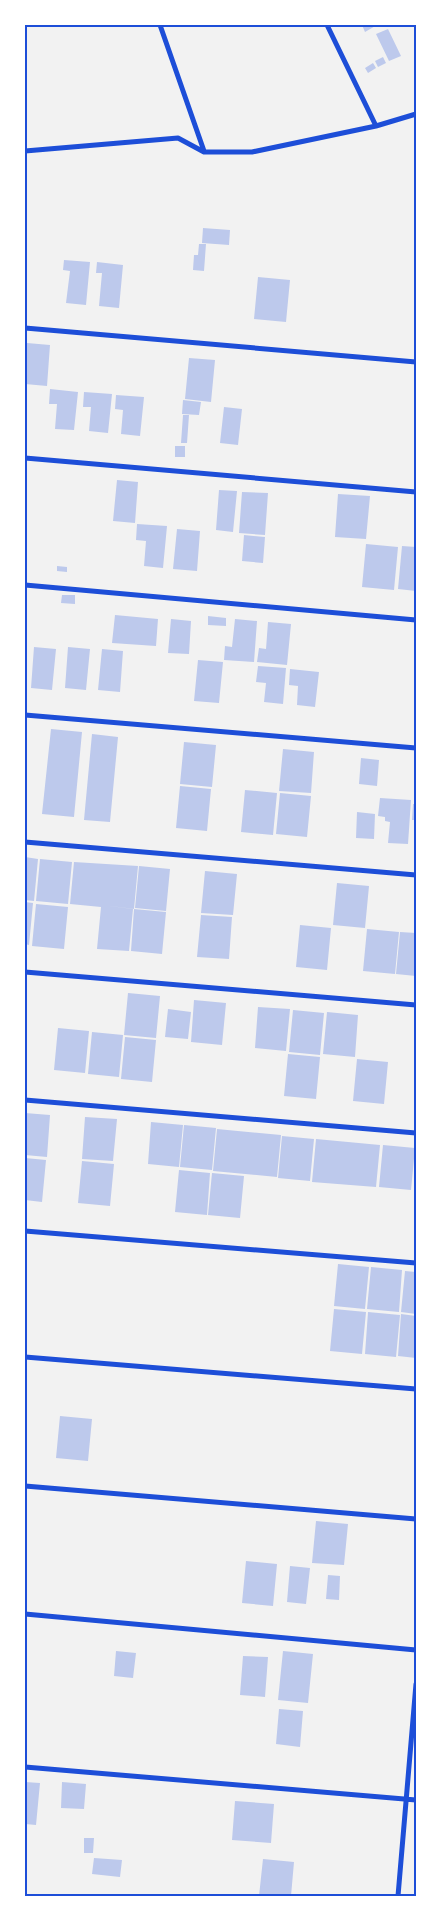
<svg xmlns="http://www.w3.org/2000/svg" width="441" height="1921" font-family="Arial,sans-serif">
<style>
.building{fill:#bdc9ec}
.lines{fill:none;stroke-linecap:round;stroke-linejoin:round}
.minor{stroke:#1d4ed8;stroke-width:5}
.neatline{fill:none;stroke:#1d4ed8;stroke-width:2}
</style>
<rect width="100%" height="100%" fill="#f2f2f2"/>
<path class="building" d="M362,25H377L365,32Z
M388,29L401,56L389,61L376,34Z
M383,57L386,63L378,67L375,61Z
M373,63L376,68L368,73L365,68Z
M203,228L230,230L229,245L202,243Z
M199,244H206L204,271L193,270L194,255H198Z
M64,260L90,262L86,305L66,303L70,271L63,270Z
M97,262L123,265L119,308L99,306L102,273H96Z
M258,277L290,280L286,322L254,319Z
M27,343L50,345L47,386L25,384Z
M189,358L215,360L211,402L185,399Z
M50,389L78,392L74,430L55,429L57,404H49Z
M84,392L112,394L108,433L89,431L91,407H83Z
M116,395L144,397L140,436L121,434L123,410L115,409Z
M183,400L201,402L199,415L182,414Z
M224,407L242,409L238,445L220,443Z
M183,415H189L187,443H181Z
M175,446H185V457H175Z
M117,480L138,482L135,523L113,521Z
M219,490L237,491L233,532L216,530Z
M242,492L268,493L265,535L239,533Z
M338,494L370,496L366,539L335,537Z
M137,524L167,526L163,568L144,566L146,541L136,540Z
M177,529L200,531L197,571L173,569Z
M244,535L265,537L263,563L242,561Z
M366,544L398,547L394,590L362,587Z
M402,546L416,547V591L398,589Z
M57,566L67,567V572L57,571Z
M62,595H75V604L61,603Z
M115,615L158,619L156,646L112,643Z
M208,616L226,618V626L208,625Z
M171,619L191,621L189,654L168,653Z
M235,619L257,621L254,662L224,660L225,646L232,647Z
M268,622L291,624L287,665L257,662L259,648L266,649Z
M34,647L56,649L52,690L31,688Z
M68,647L90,649L86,690L65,688Z
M102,649L123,651L120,692L98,690Z
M198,660L223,662L219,703L194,701Z
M258,666L286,668L283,704L264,702L266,683L256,682Z
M290,669L319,672L315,707L297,705L298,686L289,685Z
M51,729L82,732L74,817L42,814Z
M92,734L118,737L110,822L84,820Z
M184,742L216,745L212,787L180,784Z
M283,749L314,752L311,793L279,791Z
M361,758L379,760L377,786L359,784Z
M180,786L211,789L207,831L176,828Z
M245,790L277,793L273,835L241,832Z
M280,793L311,796L307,837L276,834Z
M380,798L411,800L408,844L388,843L390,822L385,821V817L378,816Z
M413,804H416V820H412Z
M357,812L375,814L374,839L356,838Z
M25,857L38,859L34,901L25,900Z
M40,859L72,862L68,904L36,901Z
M74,862L138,866L134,909L102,905L133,909L129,951L97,949L101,907L70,904Z
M139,866L170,869L166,911L135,908Z
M205,871L237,874L233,915L201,913Z
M337,883L369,886L365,928L333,925Z
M25,902L33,903L29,945L25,944Z
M36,904L68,907L64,949L32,946Z
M134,909L166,912L162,954L131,951Z
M201,915L232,917L229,959L197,957Z
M300,925L331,928L327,970L296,967Z
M367,929L399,932L395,974L363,971Z
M400,932L416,933V976L396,974Z
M128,993L160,996L156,1038L124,1035Z
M194,1000L226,1003L222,1045L191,1042Z
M258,1007L290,1009L286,1051L255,1048Z
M168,1009L191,1012L188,1039L165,1037Z
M293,1010L324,1013L320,1055L289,1052Z
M327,1012L358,1015L355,1057L323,1054Z
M58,1028L89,1031L85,1073L54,1070Z
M92,1032L123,1035L119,1077L88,1074Z
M125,1037L156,1040L152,1082L121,1079Z
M288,1054L320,1057L316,1099L284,1096Z
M357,1059L388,1062L384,1104L353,1101Z
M25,1113L50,1115L47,1157L25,1155Z
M85,1117L117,1119L113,1161L82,1159Z
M151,1122L183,1125L179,1167L148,1164Z
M184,1125L216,1128L212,1170L180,1167Z
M217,1129L281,1135L277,1177L213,1171Z
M282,1136L314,1139L310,1181L278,1178Z
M316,1139L380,1145L376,1187L312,1182Z
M383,1145L415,1148L411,1190L379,1187Z
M25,1158L46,1160L42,1202L25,1200Z
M82,1161L114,1164L110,1206L78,1203Z
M179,1170L210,1173L207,1215L175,1212Z
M212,1173L244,1176L240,1218L208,1215Z
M338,1264L369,1267L365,1309L334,1306Z
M371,1267L402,1270L399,1312L367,1309Z
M405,1271L416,1272V1314L401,1312Z
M334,1309L366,1312L362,1354L330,1351Z
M368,1312L400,1315L396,1357L365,1354Z
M401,1314L416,1316V1358L398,1356Z
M60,1416L92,1419L88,1461L56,1458Z
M316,1521L348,1524L344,1565L312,1563Z
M246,1561L277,1564L273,1606L242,1603Z
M290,1566L310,1568L306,1604L287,1602Z
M328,1575L340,1576L339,1600L326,1599Z
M116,1651L136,1653L133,1678L114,1676Z
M283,1651L313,1654L308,1703L278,1700Z
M243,1656L268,1657L265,1697L240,1695Z
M279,1709L303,1711L300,1747L276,1744Z
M25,1782L40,1783L36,1825L25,1824Z
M62,1782L86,1784L84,1809L61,1808Z
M235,1801L274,1804L271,1843L232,1840Z
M84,1838H94L93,1853H84Z
M94,1858L122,1860L120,1877L92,1874Z
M263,1859L294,1862L291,1896H259Z"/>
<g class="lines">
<path class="minor" d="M160,25L204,151
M327,25L376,126
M25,151L178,138L204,152H252L376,126L416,114
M25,328L416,362
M25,458L416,492
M25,585L416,620
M25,715L416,748
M25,842L416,875
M25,972L416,1005
M25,1100L416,1133
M25,1231L416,1263
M25,1357L416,1389
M25,1486L416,1519
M25,1614L416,1650
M25,1767L416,1800
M398,1896L416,1684"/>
</g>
<rect width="441" height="1921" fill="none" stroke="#ffffff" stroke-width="52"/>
<rect x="26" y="26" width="389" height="1869" class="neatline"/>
</svg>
